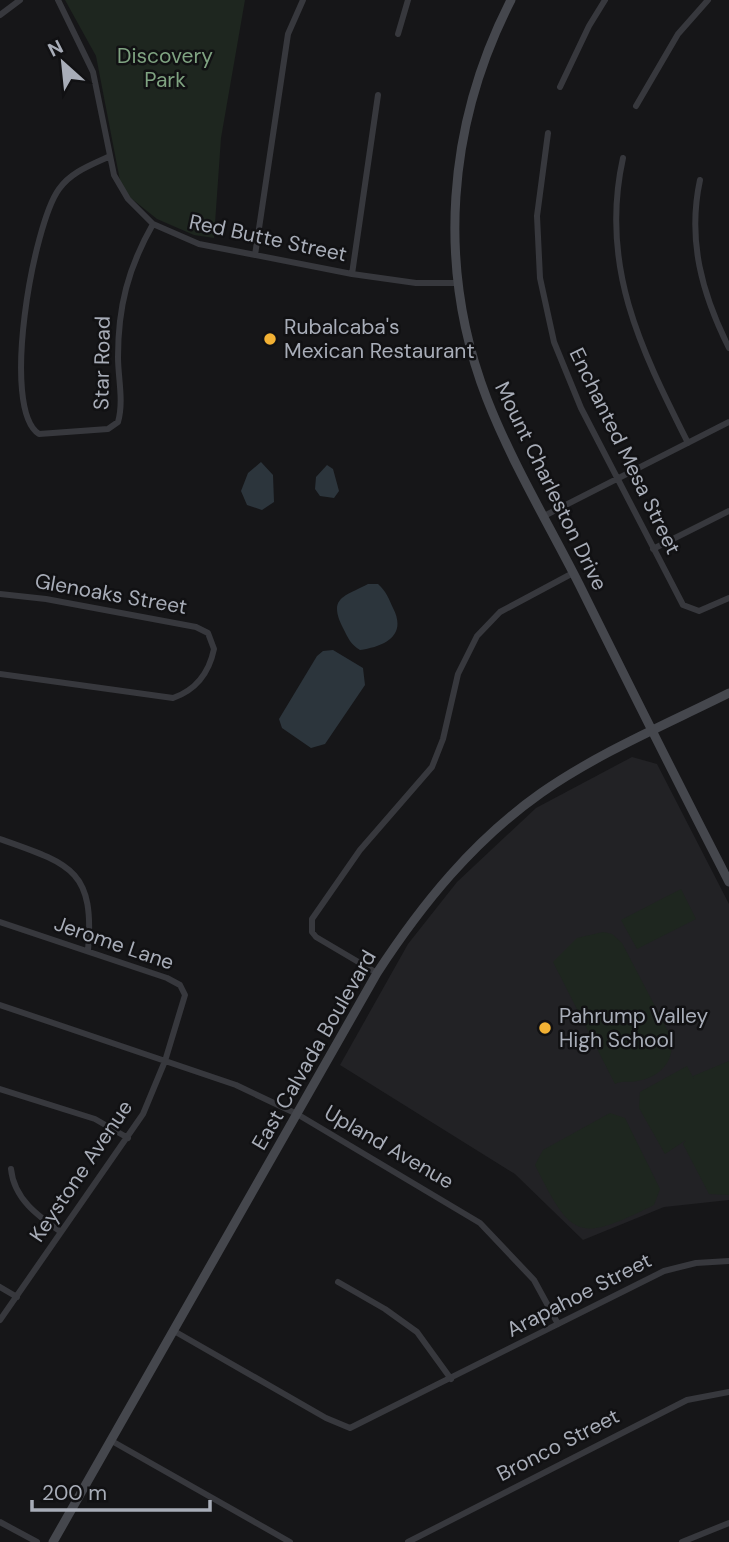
<svg xmlns="http://www.w3.org/2000/svg" width="729" height="1542" font-family="'DM Sans',sans-serif">
<style>
.built{fill:#222225}
.green{fill:#1e261f}
.water{fill:#2c353c}
.lines{fill:none;stroke-linecap:round;stroke-linejoin:round}
.street{stroke:#37383d;stroke-width:6}
.secondary{stroke:#45474d;stroke-width:9}
.poi-dot{fill:#f2b134;stroke:#111113;stroke-width:2.5}
.labels{text-anchor:middle;stroke-width:5;stroke-linejoin:round;paint-order:stroke}
.park-label{font-size:21px;fill:#7fa381;stroke:#111113}
.street-label{font-size:21px;fill:#a8adb8;stroke:#111113}
.poi-label{font-size:21px;fill:#a8adb8;stroke:#111113;text-anchor:start}
</style>
<rect width="100%" height="100%" fill="#161618"/>
<path class="built" d="M632,757L657,764L729,904V1200L664,1207L583,1240L515,1174L340,1065L408,944L457,882L536,808Z"/>
<path class="green" d="M65,0H245L221,138L214,238L194,235L157,219L122,191L96,56Z
M681,889L696,919L637,949L621,920Z
M603,932L612,934L622,943L671,1037C676,1060 660,1078 637,1081C629,1083 622,1080 615,1084L553,962L577,938Z
M729,1061V1195L709,1194L683,1144L686,1140L665,1154L639,1108L640,1092L687,1066L694,1079L693,1076Z
M610,1113L625,1118L660,1189L654,1205C579,1242 572,1240 535,1165L543,1150Z"/>
<path class="water" d="M261,462L273,475L274,502L262,510L247,505L241,491L248,473Z
M327,465L333,469L339,491L334,498L320,496L315,489L316,477Z
M368,584H378C386,591 389,599 393,608C407,635 386,646 360,650C351,645 348,638 343,628C328,598 343,597 368,584Z
M333,650L363,668L365,685L325,744L311,748L282,728L279,719L317,656L323,651Z"/>
<g class="lines">
<path class="street" d="M58,0L93,72L114,175L128,199L153,224L199,244L352,274L416,283H459
M0,15L20,0
M398,34L408,0
M560,87L589,26L605,0
M636,106L678,34L708,0
M548,133L537,216L540,278L554,342L581,408L683,605L699,611L729,598
M108,157C91,165 71,172 59,189C33,225 0,409 39,434L108,429L118,422C124,401 118,378 118,357C118,307 128,268 153,224
M623,158C599,266 641,349 688,443
M700,180C687,240 702,294 729,348
M255,255L288,34L303,0
M352,274L378,95
M544,516L729,422
M653,549L729,511
M0,594L46,599L196,627L208,633L214,649C209,673 196,690 173,698L0,674
M0,839C71,864 95,870 88,951
M0,922L167,978L180,985L185,995L165,1061L143,1114L0,1320
M377,973L316,937L312,932V919L360,850L432,767L443,739L458,674L477,636L500,612L573,573
M0,1005L236,1085L297,1114L480,1223L534,1280L558,1324
M0,1089L95,1119L128,1138
M11,1169C14,1199 38,1216 61,1232
M338,1282L385,1309L417,1332L451,1379
M0,1287L17,1297
M174,1331L326,1418L350,1428L664,1271L696,1263L729,1261
M110,1440L290,1542
M0,1522L37,1542
M408,1542L687,1400L729,1392
M682,1542L729,1523"/>
<path class="secondary" d="M511,0C447,125 436,267 487,399C512,463 548,523 579,584C628,683 678,783 729,882
M53,1542L377,973C422,904 473,841 541,793C598,753 667,724 729,693"/>
</g>
<g class="poi-dot">
<circle cx="270" cy="339" r="7"/>
<circle cx="545" cy="1028" r="7"/>
</g>
<g class="labels">
<g class="park-label">
<text x="165" y="63">Discovery<tspan x="165" dy="24">Park</tspan></text>
</g>
<g class="street-label">
<text transform="translate(268 238) rotate(12)" y="7">Red Butte Street</text>
<text transform="translate(102 363) rotate(-89)" y="7">Star Road</text>
<text transform="translate(625 451) rotate(64)" y="7">Enchanted Mesa Street</text>
<text transform="translate(551 486) rotate(64)" y="7">Mount Charleston Drive</text>
<text transform="translate(111 594) rotate(10)" y="7">Glenoaks Street</text>
<text transform="translate(114 943) rotate(19)" y="7">Jerome Lane</text>
<text transform="translate(314 1050) rotate(-60)" y="7">East Calvada Boulevard</text>
<text transform="translate(389 1147) rotate(30)" y="7">Upland Avenue</text>
<text transform="translate(81 1171) rotate(-56)" y="7">Keystone Avenue</text>
<text transform="translate(579 1295) rotate(-27)" y="7">Arapahoe Street</text>
<text transform="translate(558 1445) rotate(-27)" y="7">Bronco Street</text>
</g>
<g class="poi-label">
<text x="284" y="334">Rubalcaba's<tspan x="284" dy="24">Mexican Restaurant</tspan></text>
<text x="559" y="1023">Pahrump Valley<tspan x="559" dy="24">High School</tspan></text>
</g>
</g>
<g transform="translate(63 63) rotate(333)" stroke="#111113" stroke-width="5" paint-order="stroke">
<path d="M0-5L12 26L0 18L-12 26Z" fill="#a8adb8"/>
<text y="-10" font-size="19" font-weight="bold" text-anchor="middle" fill="#a8adb8">N</text>
</g>
<path d="M32 1500v10h178v-10" fill="none" stroke="#a8adb8" stroke-width="3.5"/>
<text x="42" y="1500" font-size="21" fill="#a8adb8" stroke="#111113" stroke-width="5" paint-order="stroke">200 m</text>
</svg>
